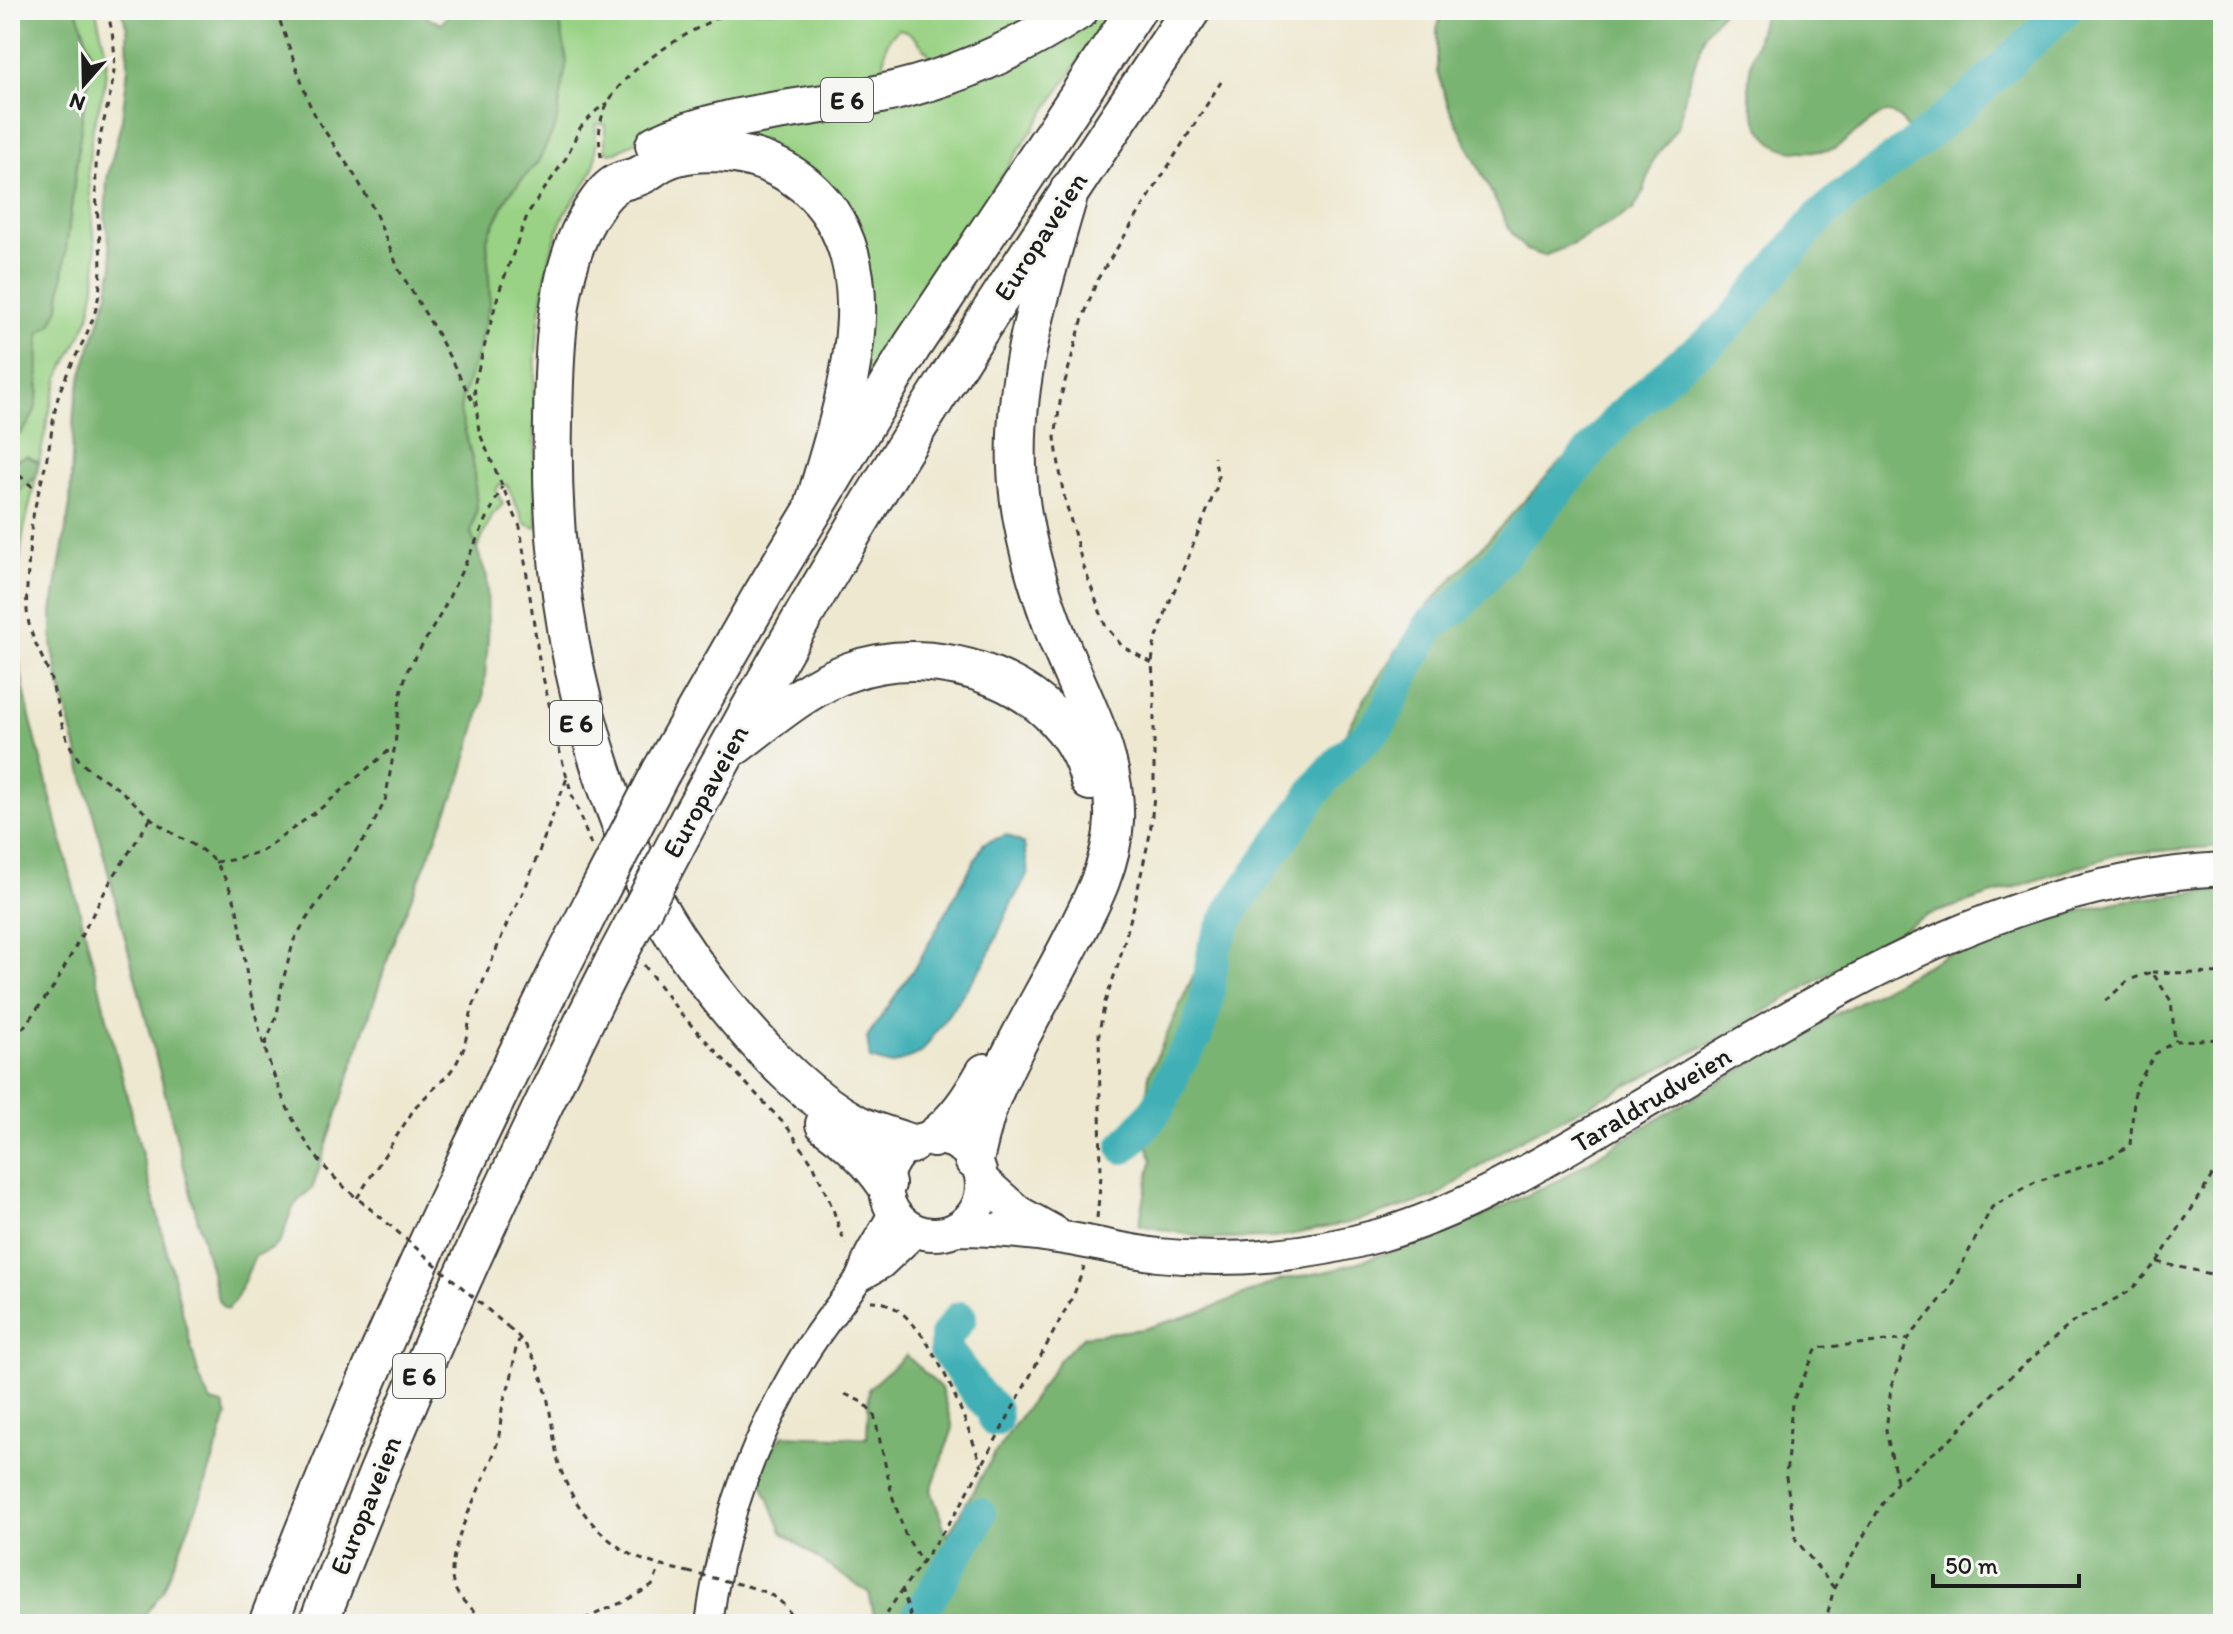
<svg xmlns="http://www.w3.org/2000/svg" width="2233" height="1634" font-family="Itim,sans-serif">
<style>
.green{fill:#99d284;stroke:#5a7750;stroke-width:2}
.forest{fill:#7ab472;stroke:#4b6847;stroke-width:2}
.water{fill:#3fb0b6;stroke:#2e6669;stroke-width:2}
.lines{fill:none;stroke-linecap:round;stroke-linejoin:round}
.river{stroke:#3fb0b6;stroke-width:34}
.minor-casing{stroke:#3c3b37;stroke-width:30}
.major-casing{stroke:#3c3b37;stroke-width:36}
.highway-casing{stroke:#3c3b37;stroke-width:42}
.path{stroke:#3c3b37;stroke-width:3;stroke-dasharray:6 6;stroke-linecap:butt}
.minor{stroke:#fff;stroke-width:26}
.major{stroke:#fff;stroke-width:32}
.highway{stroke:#fff;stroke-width:38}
.highway-bridge-casing{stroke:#3c3b37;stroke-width:42;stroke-linecap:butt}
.path-bridge{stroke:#3c3b37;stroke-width:3;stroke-dasharray:6 6;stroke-linecap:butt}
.highway-bridge{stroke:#fff;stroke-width:38}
.labels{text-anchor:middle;stroke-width:6;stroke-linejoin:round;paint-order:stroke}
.shield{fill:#f6f6f2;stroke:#5d5d5c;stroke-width:2}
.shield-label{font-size:26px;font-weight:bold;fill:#1c1c1c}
.street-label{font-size:28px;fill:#1c1c1c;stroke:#f6f6f2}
</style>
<rect width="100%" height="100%" fill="#f6f6f2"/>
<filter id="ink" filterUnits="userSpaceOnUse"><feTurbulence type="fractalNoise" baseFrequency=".0125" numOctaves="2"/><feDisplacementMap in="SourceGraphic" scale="16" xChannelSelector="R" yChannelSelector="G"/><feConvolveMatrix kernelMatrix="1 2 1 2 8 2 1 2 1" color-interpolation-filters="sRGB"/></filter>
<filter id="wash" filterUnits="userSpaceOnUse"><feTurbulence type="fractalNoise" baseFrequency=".006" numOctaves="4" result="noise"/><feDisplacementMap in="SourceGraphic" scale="32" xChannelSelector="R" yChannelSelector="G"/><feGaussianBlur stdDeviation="1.8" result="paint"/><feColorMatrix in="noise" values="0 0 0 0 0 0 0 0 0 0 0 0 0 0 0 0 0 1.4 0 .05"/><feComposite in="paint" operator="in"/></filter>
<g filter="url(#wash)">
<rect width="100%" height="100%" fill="#eee8d0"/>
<path class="green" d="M77,10H96L107,58L104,89L92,131L88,171L96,254L95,287L88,321L60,375L52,400L39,462L26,456L15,460L10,467V441L20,434L39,393L37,353L40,332L51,325L59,307L82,119L92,56Z
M553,10H1059L1037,25L934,60C921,48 917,32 899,29C883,39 884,57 884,74L663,127L616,152L609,153L605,149V125L596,124C595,138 598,154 594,167C589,184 574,197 565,213C558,225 555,240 551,253C529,345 533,435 537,528L525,524L507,485H499L496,491L503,504L493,514L477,549L471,533L477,508L460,411L462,398L476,358L490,302L487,238L509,194L537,162L559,16Z
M1092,10H1113L932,280L854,402L844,220L684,140Z
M36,477L23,534L19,567L10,568V531L14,524V513L13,497L20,487Z"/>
<path class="forest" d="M10,10H77L92,56L82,119L59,307L51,325L40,332C34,372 51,416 10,441Z
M121,10H422C425,19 434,21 442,23L450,10H496C518,21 531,10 553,10L559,16L567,61L556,125L538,162L509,194L487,238L490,302L476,358L462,398L460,411L473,462L477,508L471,533L487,577L488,640L483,701L461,778L394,940L313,1187C307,1193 299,1199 294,1206C279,1233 292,1244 255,1256L237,1297L228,1309L223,1307L218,1299L58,677L52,644V611L70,505L74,409L81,377L107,297L113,265L105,219L107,179L122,119L128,68L127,28Z
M1443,10H1724L1705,33L1688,85L1678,126L1653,161L1644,191L1633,210L1571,245L1544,256L1526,250L1512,234L1450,110L1437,72V29Z
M1764,10H2223V846L2118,854L1928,915L1713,1042L1517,1141L1436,1197L1348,1223L1274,1238L1210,1239L1139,1225L1152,1160L1143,1130L1149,1074L1213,931L1266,843L1335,752L1367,695L1421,613L1560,462L1676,355L1812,221L1854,182L1912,136C1906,126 1899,112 1886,113C1878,113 1846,142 1835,148C1825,153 1809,151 1798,151C1762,151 1747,108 1749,77C1751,55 1760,32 1764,10Z
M26,456L39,462L36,477C0,503 25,503 10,531V467L15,460Z
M19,567L13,631L28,709L199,1377L211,1402L223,1405L227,1416L204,1489L163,1591L138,1624H10V568Z
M2211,891H2223V1624H876L869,1593L821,1561L782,1532L761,1480L766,1457L783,1435L867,1438L869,1388L906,1355L941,1388L953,1428L931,1490L947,1536L995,1453L1061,1358L1084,1336L1143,1329L1200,1312L1278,1281L1333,1270L1411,1245L1481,1217L1559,1180L1637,1131L1834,1015L1946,955L2024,925L2121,901Z"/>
<path class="water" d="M1007,835L1024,844L1028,874L1010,906L986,961L921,1053L891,1065L870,1059L867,1037L919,961L984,843Z"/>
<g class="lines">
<path class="river" d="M1124,1147L1147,1122L1160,1104L1177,1066L1196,1035L1206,1004L1214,948L1231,911L1323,780L1344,757L1374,730L1384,716L1411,659L1431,624L1458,606L1473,590L1621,416L1679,364L1709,343L1732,321L1818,218L1844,196L1917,142L1967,101L2065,10
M960,1318L946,1336V1350L978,1394L994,1410L995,1420
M913,1624L974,1527L979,1514"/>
</g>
</g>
<g filter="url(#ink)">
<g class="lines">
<g class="minor-casing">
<path id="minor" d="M860,1278L882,1265L918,1231
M709,1624C721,1529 754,1437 804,1355C820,1329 839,1306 857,1281C863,1273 864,1262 869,1253C877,1239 886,1225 893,1211"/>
</g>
<g class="major-casing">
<path id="major" d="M886 1186a48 48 0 1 1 96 0a48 48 0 1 1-96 0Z
M982,1180L1018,1212L1054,1232
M956,1229C992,1229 1029,1232 1064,1238C1096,1243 1126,1251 1158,1255C1232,1263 1310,1255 1381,1235C1467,1210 1542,1163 1619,1118C1812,1005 1991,881 2223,869"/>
</g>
<g class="highway-casing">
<path id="highway" d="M655,145C724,112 802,110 876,95C950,80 1016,51 1079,10
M814,507C841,411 898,263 805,185C778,163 748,153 713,152C698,152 678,154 664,161C657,164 650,170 643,174C636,178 627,179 620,182C610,186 602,196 596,205C555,261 554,354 553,422C550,558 570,694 620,821C628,844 637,869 648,890C672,936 705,981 738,1020C773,1061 809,1098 856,1124C873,1133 893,1137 911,1144
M736,745C772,718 807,687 849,672C937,639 1066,682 1090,781
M661,772L761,597L912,346L1136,10
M689,820C741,724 795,629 851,535C959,356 1075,183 1191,10
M825,1124C849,1141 869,1159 886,1184
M933,1138C956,1121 971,1098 985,1073
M974,1160C979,1140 983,1120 990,1101C1011,1049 1041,1000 1067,950C1088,909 1112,867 1114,820C1117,752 1075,688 1053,626C1034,575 1019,522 1017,467C1013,371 1044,280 1070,189
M268,1624C362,1377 473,1138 593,903
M318,1624C405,1398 505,1177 615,960"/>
</g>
<path class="path" d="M107,10C112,30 116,49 114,70C111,104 97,135 96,169C94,214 107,259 97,304C90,335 71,361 60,391C53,412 52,435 47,457C43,479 35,501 32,523C30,539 29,554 28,570C27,588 25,606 29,624C33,642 43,657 49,674C58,700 60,734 77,757C86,770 102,777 114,786C131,797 144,814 160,825C192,848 211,845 229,887C244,920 242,957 250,992C264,1052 283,1117 323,1165C339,1184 359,1200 378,1215
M276,10L309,103L318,121L357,179L374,210L399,270L437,333L473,402
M601,157C599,143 598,128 603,114C618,68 690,32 731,10
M10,467L37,491
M1152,663L1122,646L1105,625L1082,562L1063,492L1055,438L1061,396L1081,324L1097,280L1221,82
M591,845L572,795L560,753L539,659L520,527L479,432L474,385L499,292L528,213L566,158L580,128L597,110L608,103
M215,862L231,860L262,851L320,809L393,747
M644,965L680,1013L788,1128L813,1164L833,1209L840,1231L846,1244
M2152,972L2223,974
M2105,1001L2129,980L2152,972L2171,1001L2175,1041
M265,1045L277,1015L282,984L294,940L309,915L368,834L385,801L395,745L400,697L407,671L442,612L502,487
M10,1049L11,1044L55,985L110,882L151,818
M357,1198L416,1106L448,1075L456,1064L464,1048L472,1009L506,926L526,886L567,778
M1097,1218L1101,1176L1099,1032L1105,1002L1118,965L1134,906L1150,834L1154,796V690L1152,663L1154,646L1168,606L1216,489L1218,476L1214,457
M2157,1262L2211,1274L2223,1275
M871,1301C926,1299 966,1424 982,1466
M508,1327C549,1360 548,1409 557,1456C566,1497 597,1537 634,1556C651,1564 670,1568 688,1572
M845,1394L864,1403L874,1414L892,1495L905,1534L921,1561
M1897,1481L1886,1431L1891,1387L1908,1339L1948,1291L1992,1207L2035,1182L2105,1160L2130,1145L2135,1088L2155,1054L2175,1041L2223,1039
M747,1586C769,1593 787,1599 794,1624
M902,1588L913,1624
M1834,1588L1796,1540L1786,1477L1792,1403L1817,1348L1908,1339
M496,1624C477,1614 453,1599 452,1576C450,1538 485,1483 496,1447C501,1433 500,1418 503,1404C505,1394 510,1385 512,1374C514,1362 514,1350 520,1338
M573,1624L623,1602L652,1586L660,1567
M880,1624C906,1581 938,1543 963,1501L1074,1294L1084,1267
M1825,1624L1834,1588L1879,1509L1897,1482L1951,1439L2000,1386L2073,1322L2130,1291L2157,1262L2202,1193L2223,1156"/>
<use href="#minor" class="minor"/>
<use href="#major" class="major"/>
<use href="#highway" class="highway"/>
<g class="highway-bridge-casing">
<path id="highway-bridge" d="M593,903L661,772
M615,960L689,820"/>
</g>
<path class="path-bridge" d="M378,1215L508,1327
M688,1572L747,1586"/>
<use href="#highway-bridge" class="highway-bridge"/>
</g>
</g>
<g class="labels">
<g class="shield">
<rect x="821" y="78" width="52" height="44" rx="6"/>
<rect x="550" y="701" width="52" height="44" rx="6"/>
<rect x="393" y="1354" width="52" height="44" rx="6"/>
</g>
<g class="shield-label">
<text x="847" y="109">E 6</text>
<text x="576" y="732">E 6</text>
<text x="419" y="1385">E 6</text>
</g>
<g class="street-label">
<text transform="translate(1040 236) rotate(-57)" y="10">Europaveien</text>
<text transform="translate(705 791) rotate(-61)" y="10">Europaveien</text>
<text transform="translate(1651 1099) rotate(-31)" y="10">Taraldrudveien</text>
<text transform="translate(365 1505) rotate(-68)" y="10">Europaveien</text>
</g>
</g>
<rect width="2233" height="1634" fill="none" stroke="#f6f6f2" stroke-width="40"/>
<g transform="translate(84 84) rotate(200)" stroke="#f6f6f2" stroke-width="6" paint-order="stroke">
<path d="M0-6L14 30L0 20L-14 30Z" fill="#1c1c1c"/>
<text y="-12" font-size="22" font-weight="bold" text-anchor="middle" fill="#1c1c1c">N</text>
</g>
<path d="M1933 1574v12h146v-12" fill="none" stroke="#1c1c1c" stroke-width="4"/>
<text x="1945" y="1574" font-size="24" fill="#1c1c1c" stroke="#f6f6f2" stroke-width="6" paint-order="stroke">50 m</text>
</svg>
